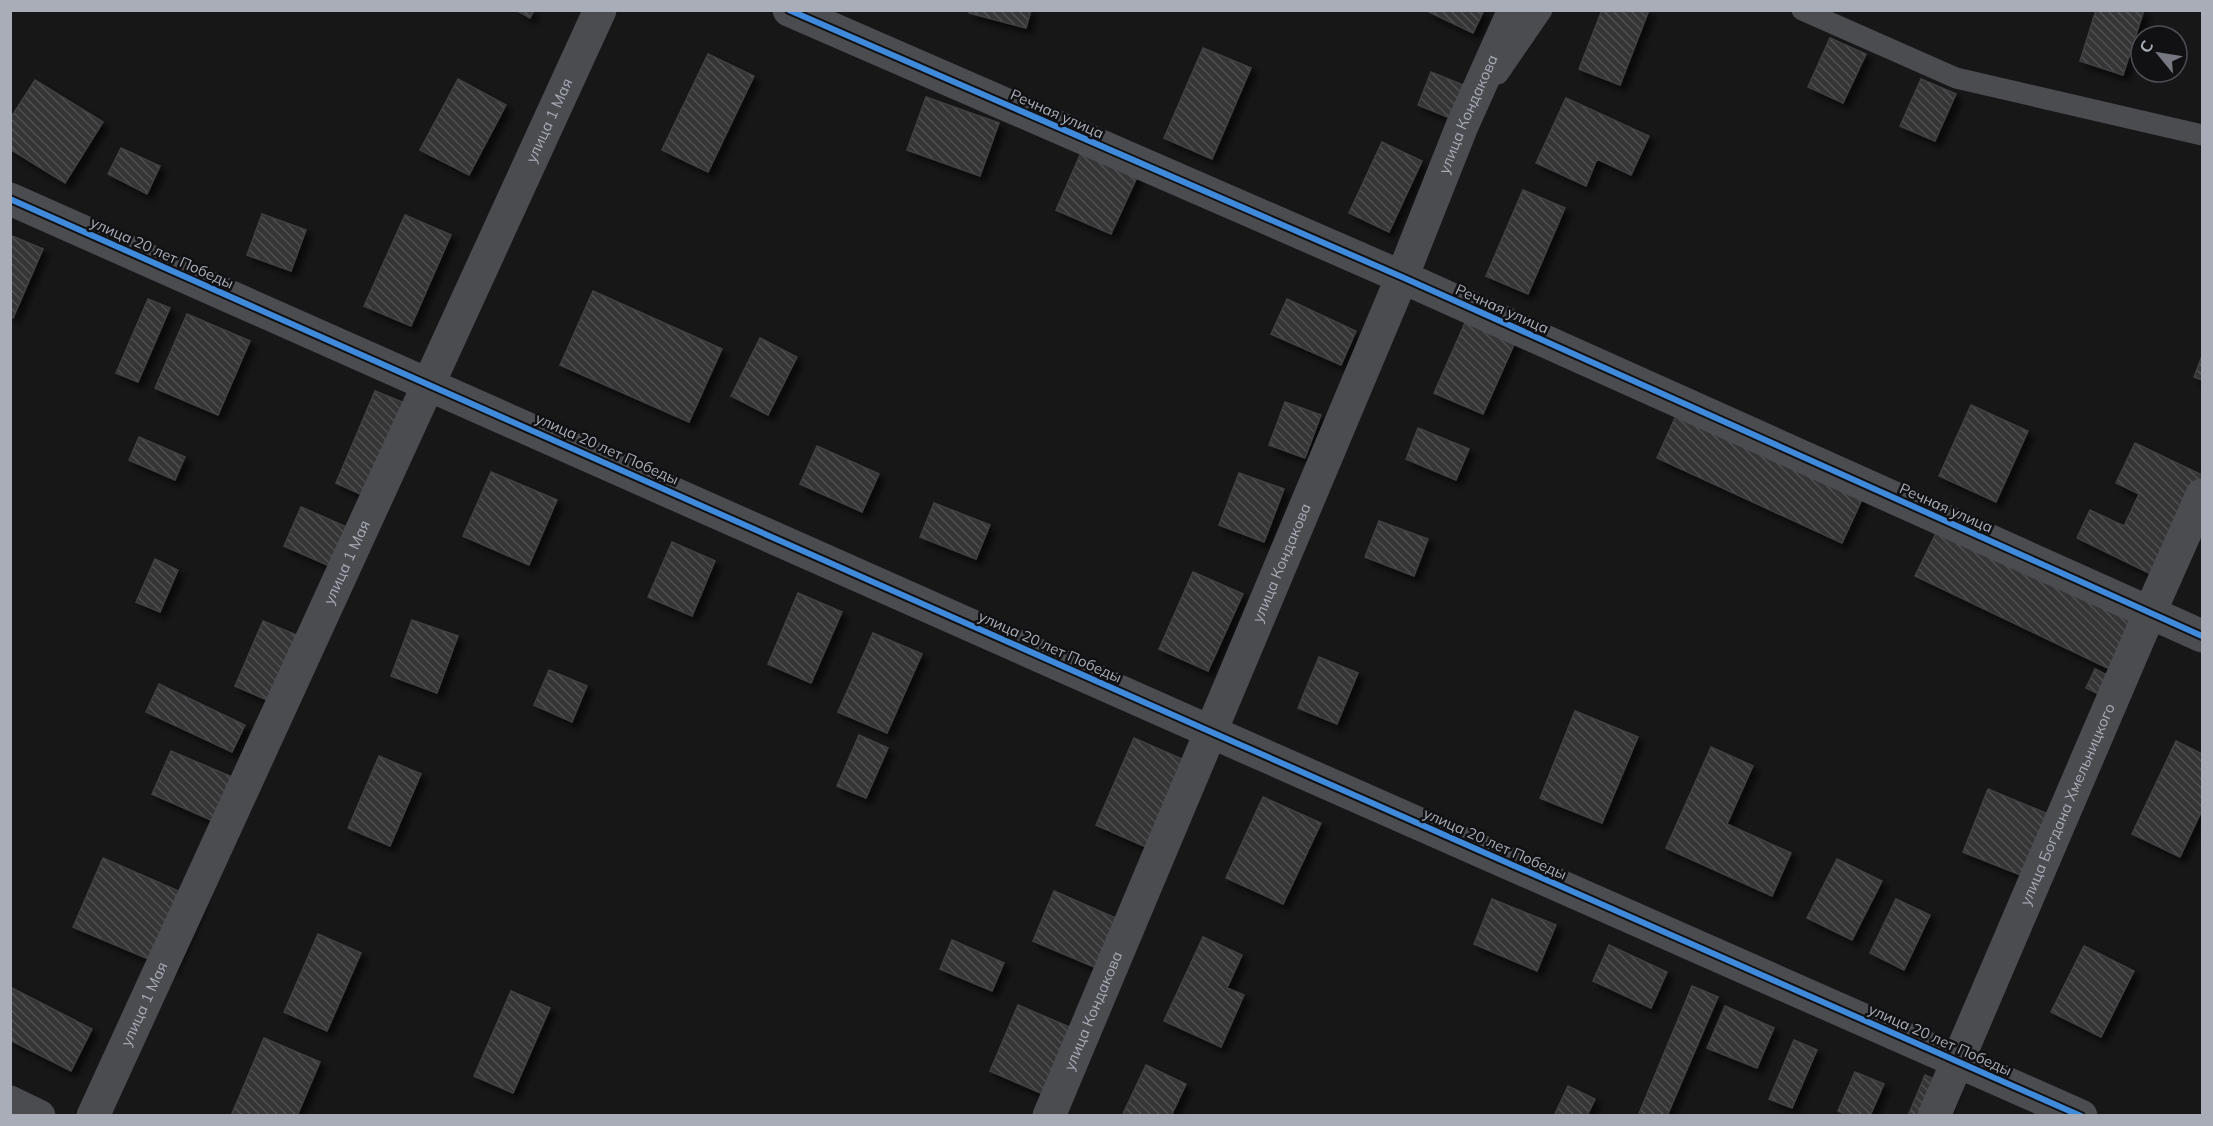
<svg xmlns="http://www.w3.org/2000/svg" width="2213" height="1126" font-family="Mulish,sans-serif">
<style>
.building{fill:url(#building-back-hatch);stroke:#3f4043;stroke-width:1.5;filter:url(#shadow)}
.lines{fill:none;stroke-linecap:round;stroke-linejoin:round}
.service{stroke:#4b4c50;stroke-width:21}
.minor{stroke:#4b4c50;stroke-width:33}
.tertiary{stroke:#4b4c50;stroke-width:33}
.cycleway-casing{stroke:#111113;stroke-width:10}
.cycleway{stroke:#408adc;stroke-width:6}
.labels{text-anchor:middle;stroke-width:5;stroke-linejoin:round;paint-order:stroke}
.street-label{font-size:15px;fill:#a8adb8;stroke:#111113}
</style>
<defs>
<pattern id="building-back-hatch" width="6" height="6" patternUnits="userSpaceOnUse" patternTransform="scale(1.5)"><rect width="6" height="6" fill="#353536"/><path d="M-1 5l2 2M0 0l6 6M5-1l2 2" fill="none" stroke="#4f5051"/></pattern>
<filter id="shadow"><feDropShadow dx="5.5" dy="5.5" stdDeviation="3" flood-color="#0009"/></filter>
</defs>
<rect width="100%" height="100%" fill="#171717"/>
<path class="building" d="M516,10H534L530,18Z
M970,10H1031L1026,28L969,13Z
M1425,10H1484L1473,33Z
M1602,10H1649L1620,85L1579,69Z
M2096,10H2144L2123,75L2080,61Z
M1830,38L1866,54L1843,103L1808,87Z
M1203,48L1251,68L1212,159L1164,138Z
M708,54L754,76L708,172L662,150Z
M1431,72L1463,85L1450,118L1418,105Z
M458,79L506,105L469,175L420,150Z
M1921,79L1956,94L1935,141L1900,126Z
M35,80L103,122L65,183L10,149V119Z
M926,97L999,123L980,176L907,150Z
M1566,98L1649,136L1631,175L1597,159L1586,186L1536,163Z
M1382,142L1422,161L1389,232L1349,213Z
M121,148L160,166L147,194L108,174Z
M1083,148L1139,173L1111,234L1056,210Z
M1523,190L1565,208L1528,294L1486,276Z
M262,214L306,230L291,271L247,255Z
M405,215L451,235L411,326L364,306Z
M10,235L43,249L13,318L10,317Z
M593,291L722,349L689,422L560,365Z
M148,299L170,308L138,382L116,373Z
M1287,299L1356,331L1341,365L1271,334Z
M187,314L250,341L218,415L155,388Z
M1468,316L1517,338L1483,414L1434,393Z
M760,338L797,357L768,415L731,396Z
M2202,356V380L2194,377Z
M375,391L407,404L367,497L336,483Z
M1285,402L1321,415L1305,458L1269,445Z
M1971,405L2028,431L1996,502L1939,476Z
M1679,409L1864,495L1842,543L1657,458Z
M1418,428L1469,449L1456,480L1406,459Z
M139,437L185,457L175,480L129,460Z
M2135,443L2202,475V491L2161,579L2077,538L2090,510L2124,526L2139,494L2116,483Z
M817,446L879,474L862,512L800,484Z
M491,472L557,500L529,565L463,536Z
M1239,473L1284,489L1264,542L1219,525Z
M934,503L990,525L976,559L920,537Z
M301,507L351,529L334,568L284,546Z
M1379,521L1428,539L1414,576L1365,557Z
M1940,525L2142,623L2118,673L1915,576Z
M672,542L715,561L692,616L648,597Z
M155,559L178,570L160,612L136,602Z
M1193,572L1243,594L1208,671L1159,649Z
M798,593L842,612L811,683L768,664Z
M412,620L458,636L437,693L391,676Z
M263,621L301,637L274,703L235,686Z
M873,633L922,654L887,733L838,712Z
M1319,657L1358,673L1337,724L1298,708Z
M2095,669L2115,679L2107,698L2086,688Z
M549,670L587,686L572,722L534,705Z
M159,684L245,725L232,752L146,712Z
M1575,711L1638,737L1602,823L1540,798Z
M859,735L888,748L866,798L837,786Z
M1134,738L1193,764L1155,851L1096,825Z
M2176,741L2202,754V810L2180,857L2132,834Z
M1711,747L1753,766L1727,824L1791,853L1772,896L1666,848Z
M171,751L239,780L220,824L152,794Z
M379,756L421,774L390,846L348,828Z
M1988,789L2048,814L2023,876L1963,852Z
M1263,797L1321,823L1283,904L1226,878Z
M103,858L201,901L172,969L73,927Z
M1837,859L1882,881L1852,940L1807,918Z
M1054,891L1127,923L1106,972L1033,941Z
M1492,899L1556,925L1537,971L1474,944Z
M1896,899L1930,915L1904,970L1870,953Z
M318,934L361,953L327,1031L284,1012Z
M1203,937L1242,955L1227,988L1244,995L1221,1047L1164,1021Z
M952,940L1004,963L992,991L940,969Z
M1609,945L1667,972L1651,1008L1593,981Z
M2084,946L2134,971L2101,1037L2051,1012Z
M1692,986L1718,997L1667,1116H1638Z
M10,987L92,1029L71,1071L10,1040Z
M511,991L550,1008L513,1093L474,1076Z
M1018,1005L1081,1032L1052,1098L990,1071Z
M1725,1006L1774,1028L1757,1068L1707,1048Z
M264,1038L320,1062L297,1116H231Z
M1794,1040L1817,1050L1792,1108L1769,1099Z
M1146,1065L1186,1084L1171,1116H1127L1123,1114Z
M1855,1072L1884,1084L1870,1116H1848L1838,1111Z
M1925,1075L1954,1088L1942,1116H1908Z
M1568,1086L1595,1099L1587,1116H1554Z"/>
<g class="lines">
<path class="service" d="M1802,10L1956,78L2202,135
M1498,74L1542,10"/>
<g class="minor">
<path d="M789,10L1402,277L2202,636"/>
<path d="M10,199L1209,731L2081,1116"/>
<path d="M10,1102L39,1116"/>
<path id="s1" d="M1049,1116L1402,277L1462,126L1514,10"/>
<path id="s2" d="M1934,1116L2150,612L2202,495"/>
</g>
<path class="tertiary" id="s3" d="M93,1116L600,10"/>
<g class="cycleway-casing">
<path id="cycleway" d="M789,10L1402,277L2202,636
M10,199L1209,731L2081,1116"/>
</g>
<use href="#cycleway" class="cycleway"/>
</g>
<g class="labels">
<g class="street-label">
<text transform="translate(1057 114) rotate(24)" y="5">Речная улица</text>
<text dy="5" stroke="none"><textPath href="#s1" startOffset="1086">улица Кондакова</textPath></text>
<text dy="5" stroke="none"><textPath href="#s3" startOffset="1095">улица 1 Мая</textPath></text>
<text transform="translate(162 253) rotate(24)" y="5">улица 20 лет Победы</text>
<text transform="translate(1502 309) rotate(24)" y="5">Речная улица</text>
<text transform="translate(607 449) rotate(24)" y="5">улица 20 лет Победы</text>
<text transform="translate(1946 508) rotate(24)" y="5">Речная улица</text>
<text dy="5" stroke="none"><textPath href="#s3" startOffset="609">улица 1 Мая</textPath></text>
<text dy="5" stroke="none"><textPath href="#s1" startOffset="600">улица Кондакова</textPath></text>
<text transform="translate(1050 647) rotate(24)" y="5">улица 20 лет Победы</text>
<text dy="5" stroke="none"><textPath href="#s2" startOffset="339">улица Богдана Хмельницкого</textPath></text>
<text transform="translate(1495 844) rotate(24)" y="5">улица 20 лет Победы</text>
<text dy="5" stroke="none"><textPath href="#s3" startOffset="123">улица 1 Мая</textPath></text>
<text dy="5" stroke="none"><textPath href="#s1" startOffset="114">улица Кондакова</textPath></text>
<text transform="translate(1940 1040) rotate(24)" y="5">улица 20 лет Победы</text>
</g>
</g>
<rect width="2213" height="1126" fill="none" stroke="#a8adb8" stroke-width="24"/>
<g transform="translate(2159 54) rotate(300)"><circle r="28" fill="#111113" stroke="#4d4f55" stroke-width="1.5"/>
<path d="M0-4.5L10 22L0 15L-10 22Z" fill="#757880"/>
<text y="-9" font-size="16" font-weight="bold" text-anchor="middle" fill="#a8adb8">С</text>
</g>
</svg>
